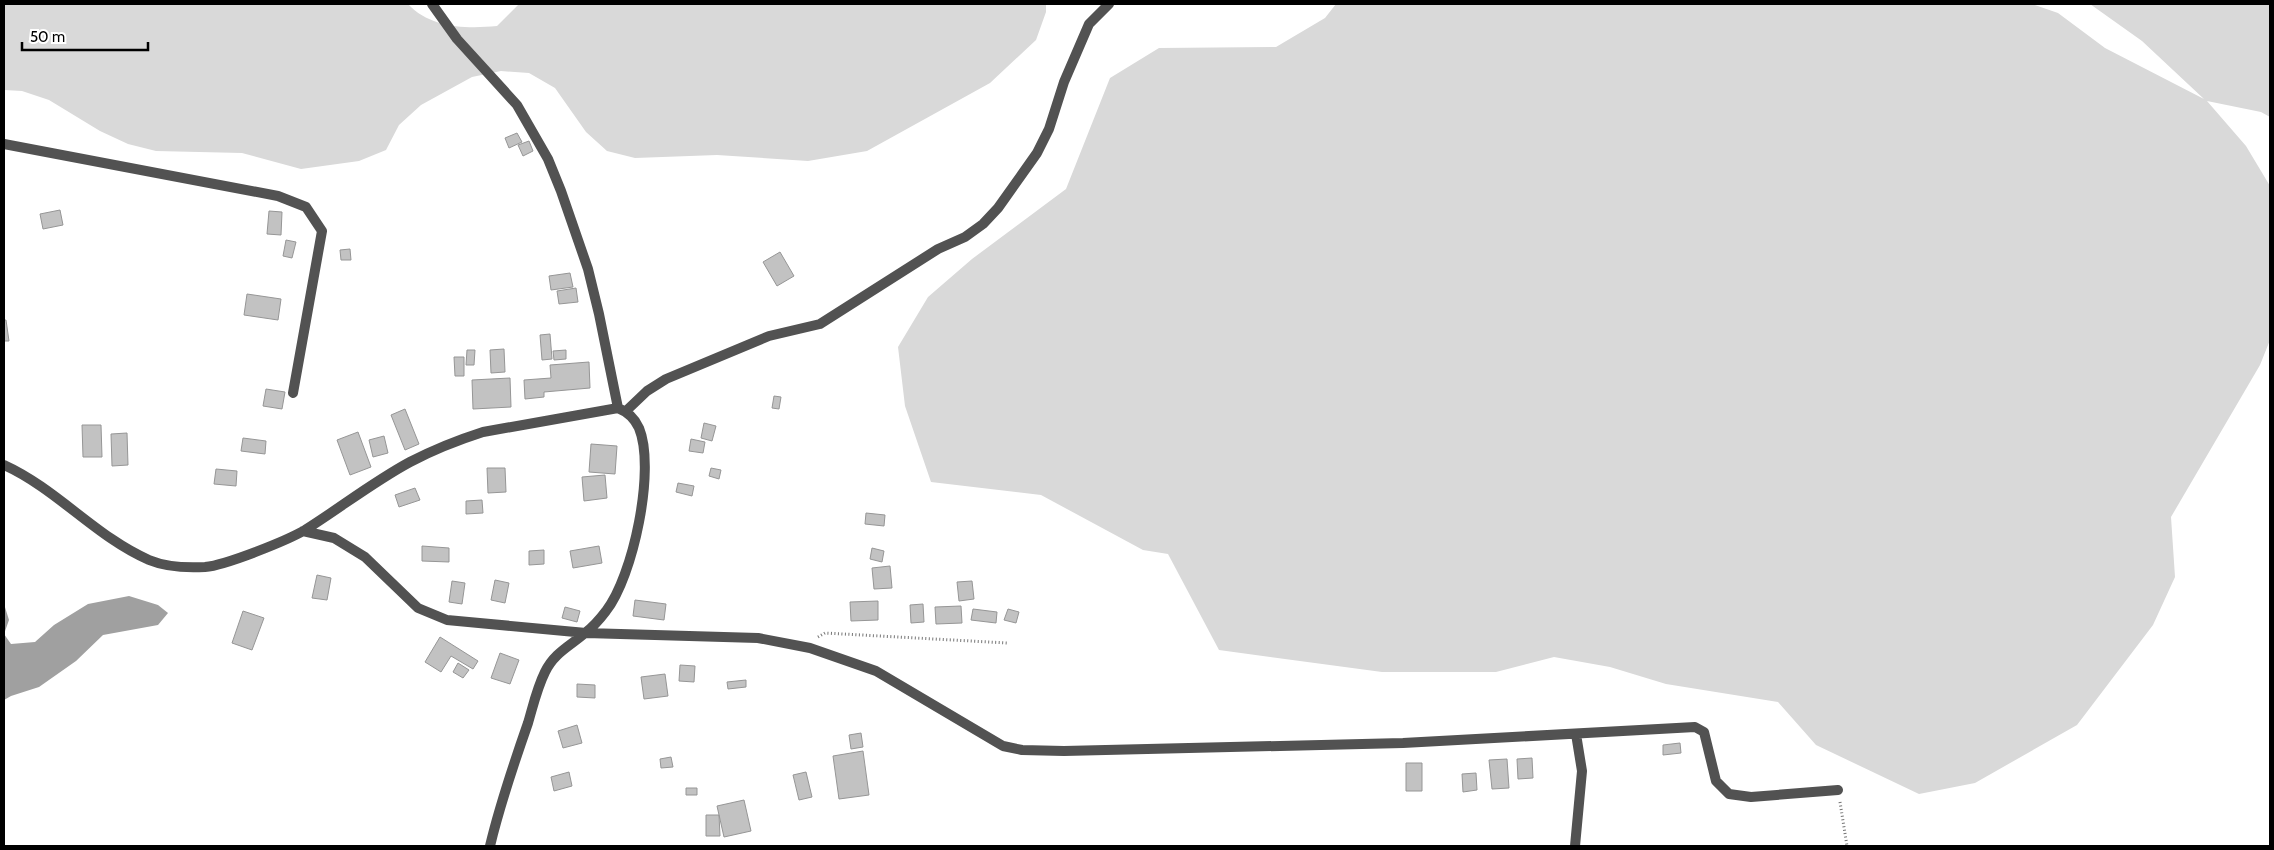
<svg xmlns="http://www.w3.org/2000/svg" width="2274" height="850" font-family="Cabin,sans-serif">
<style>
.green{fill:#d9d9d9}
.water{fill:#a0a0a0}
.building{fill:#c2c2c2;stroke:#969696}
.lines{fill:none;stroke-linecap:round;stroke-linejoin:round}
.path{stroke:#747474;stroke-width:3;stroke-dasharray:1 2.5;stroke-linecap:butt}
.minor{stroke:#525252;stroke-width:10}
</style>
<rect width="100%" height="100%" fill="#fff"/>
<path class="green" d="M4,4H408C430,28 466,29 497,26L519,4H1046V12L1036,40L990,83L867,151L808,161L717,155L635,158L607,151L586,132L555,88L529,73L501,71L472,77L421,105L399,125L386,150L359,161L301,169L242,153L156,151L128,144L100,131L49,100L22,91L4,90Z
M1336,4H2032L2058,13L2105,48L2204,99L2142,41L2090,4H2270V117L2261,112L2207,101L2246,146L2270,186V340L2260,365L2171,517L2175,577L2153,625L2077,725L1975,783L1919,794L1816,745L1778,702L1666,684L1610,667L1554,657L1496,672H1382L1219,650L1168,554L1143,550L1041,495L931,482L905,406L898,347L928,297L972,259L1066,189L1110,78L1159,48L1276,47L1325,18Z"/>
<path class="water" d="M129,596L158,605L168,613L158,625L103,635L76,661L39,687L11,696L4,700V604L9,620L4,634L11,644L35,642L54,625L88,604Z"/>
<path class="building" d="M517,133L522,142L509,148L505,138Z
M529,141L533,151L523,156L518,145Z
M60,210L63,225L43,229L40,214Z
M269,211L282,212L281,235L267,234Z
M286,240L296,242L292,258L283,256Z
M350,249L351,260H341L340,250Z
M780,252L794,276L777,286L763,262Z
M570,273L573,287L551,290L549,276Z
M576,288L578,302L559,304L557,291Z
M247,294L281,299L278,320L244,315Z
M4,320H6L9,341H4Z
M550,334L552,359L542,360L540,335Z
M504,349L505,372L491,373L490,350Z
M467,350H475L474,365H466Z
M566,350V359L554,360L553,351Z
M454,357H464V376H455Z
M589,362L590,388L544,392V397L525,399L524,380L551,378L550,365Z
M510,378L511,407L473,409L472,380Z
M266,389L285,392L282,409L263,406Z
M774,396L781,397L779,409L772,408Z
M405,409L419,444L405,450L391,415Z
M704,423L716,426L712,441L701,438Z
M82,425H101L102,457H83Z
M358,432L371,467L350,475L337,440Z
M127,433L128,465L112,466L111,434Z
M384,436L388,453L373,457L369,440Z
M243,438L266,441L265,454L241,451Z
M691,439L705,442L703,453L689,451Z
M591,444L617,446L615,474L589,472Z
M487,468H505L506,492L488,493Z
M711,468L721,470L719,479L709,476Z
M216,469L237,471L236,486L214,484Z
M605,475L607,498L584,501L582,477Z
M678,483L694,486L692,496L676,492Z
M415,488L420,500L399,507L395,495Z
M482,500L483,513L466,514V501Z
M866,513L885,515L884,526L865,524Z
M422,546L449,548V562L422,561Z
M599,546L602,563L573,568L570,551Z
M872,548L884,551L882,562L870,559Z
M544,550V564L529,565V551Z
M890,566L892,588L874,589L872,568Z
M317,575L331,578L327,600L312,598Z
M495,580L509,583L505,603L491,600Z
M452,581L465,583L462,604L449,602Z
M972,581L974,599L959,601L957,582Z
M635,600L666,604L664,620L633,616Z
M878,601V620L851,621L850,602Z
M923,604L924,622L911,623L910,605Z
M961,606L962,623L936,624L935,607Z
M565,607L580,611L577,622L562,618Z
M973,609L997,612L996,623L971,620Z
M1008,609L1019,612L1016,623L1004,620Z
M243,611L264,618L252,650L232,643Z
M440,637L478,661L473,669L451,656L441,672L425,662Z
M500,653L519,660L510,684L491,678Z
M458,663L469,670L463,678L453,672Z
M680,665L695,666L694,682L679,681Z
M665,674L668,696L644,699L641,677Z
M746,680V687L728,689L727,682Z
M577,684L595,685V698L577,697Z
M577,725L582,743L563,748L558,731Z
M861,733L863,747L851,749L849,735Z
M1680,743L1681,753L1663,755V745Z
M863,751L869,795L839,799L833,756Z
M671,757L673,767L661,768L660,759Z
M1532,758L1533,778L1518,779L1517,759Z
M1507,759L1509,788L1492,789L1489,760Z
M1406,763H1422V791H1406Z
M569,772L572,786L554,791L551,777Z
M806,772L812,797L799,800L793,775Z
M1476,773L1477,790L1463,792L1462,774Z
M686,788H697V795H686Z
M744,800L751,831L724,837L717,806Z
M706,815H719L720,836H706Z"/>
<g class="lines">
<path class="path" d="M818,637L825,633L1007,643
M1840,802L1847,846"/>
<path class="minor" d="M432,4L457,39L517,105L548,159L561,191L588,269L599,314L618,408
M4,144L278,196L306,207L322,231L293,393
M626,411L647,391L666,379L769,336L820,324L938,249L965,237L983,224L998,208L1037,153L1049,129L1064,82L1089,24L1109,4
M4,465C57,489 96,537 149,560C166,567 187,568 205,567C226,565 286,541 305,530C340,508 373,482 410,462C433,450 458,440 483,432L618,408C628,412 635,419 639,428C656,469 633,577 606,611C600,619 593,627 585,633C570,646 554,653 545,672C537,688 533,706 528,723C514,763 500,804 490,846
M303,531L334,538L365,557L418,608L447,620L586,633L758,638L810,648L876,671L1003,746L1022,750L1064,751L1403,743L1695,727L1704,732L1716,781L1729,794L1751,797L1838,790
M1575,846L1582,771L1576,734"/>
</g>
<rect width="2274" height="850" fill="none" stroke="#000000" stroke-width="10"/>
<path d="M22 42v8h126v-8" fill="none" stroke="#000000" stroke-width="2.5"/>
<text x="30" y="42" font-size="15" fill="#000000" stroke="#ffffff" stroke-width="4" paint-order="stroke">50 m</text>
</svg>
